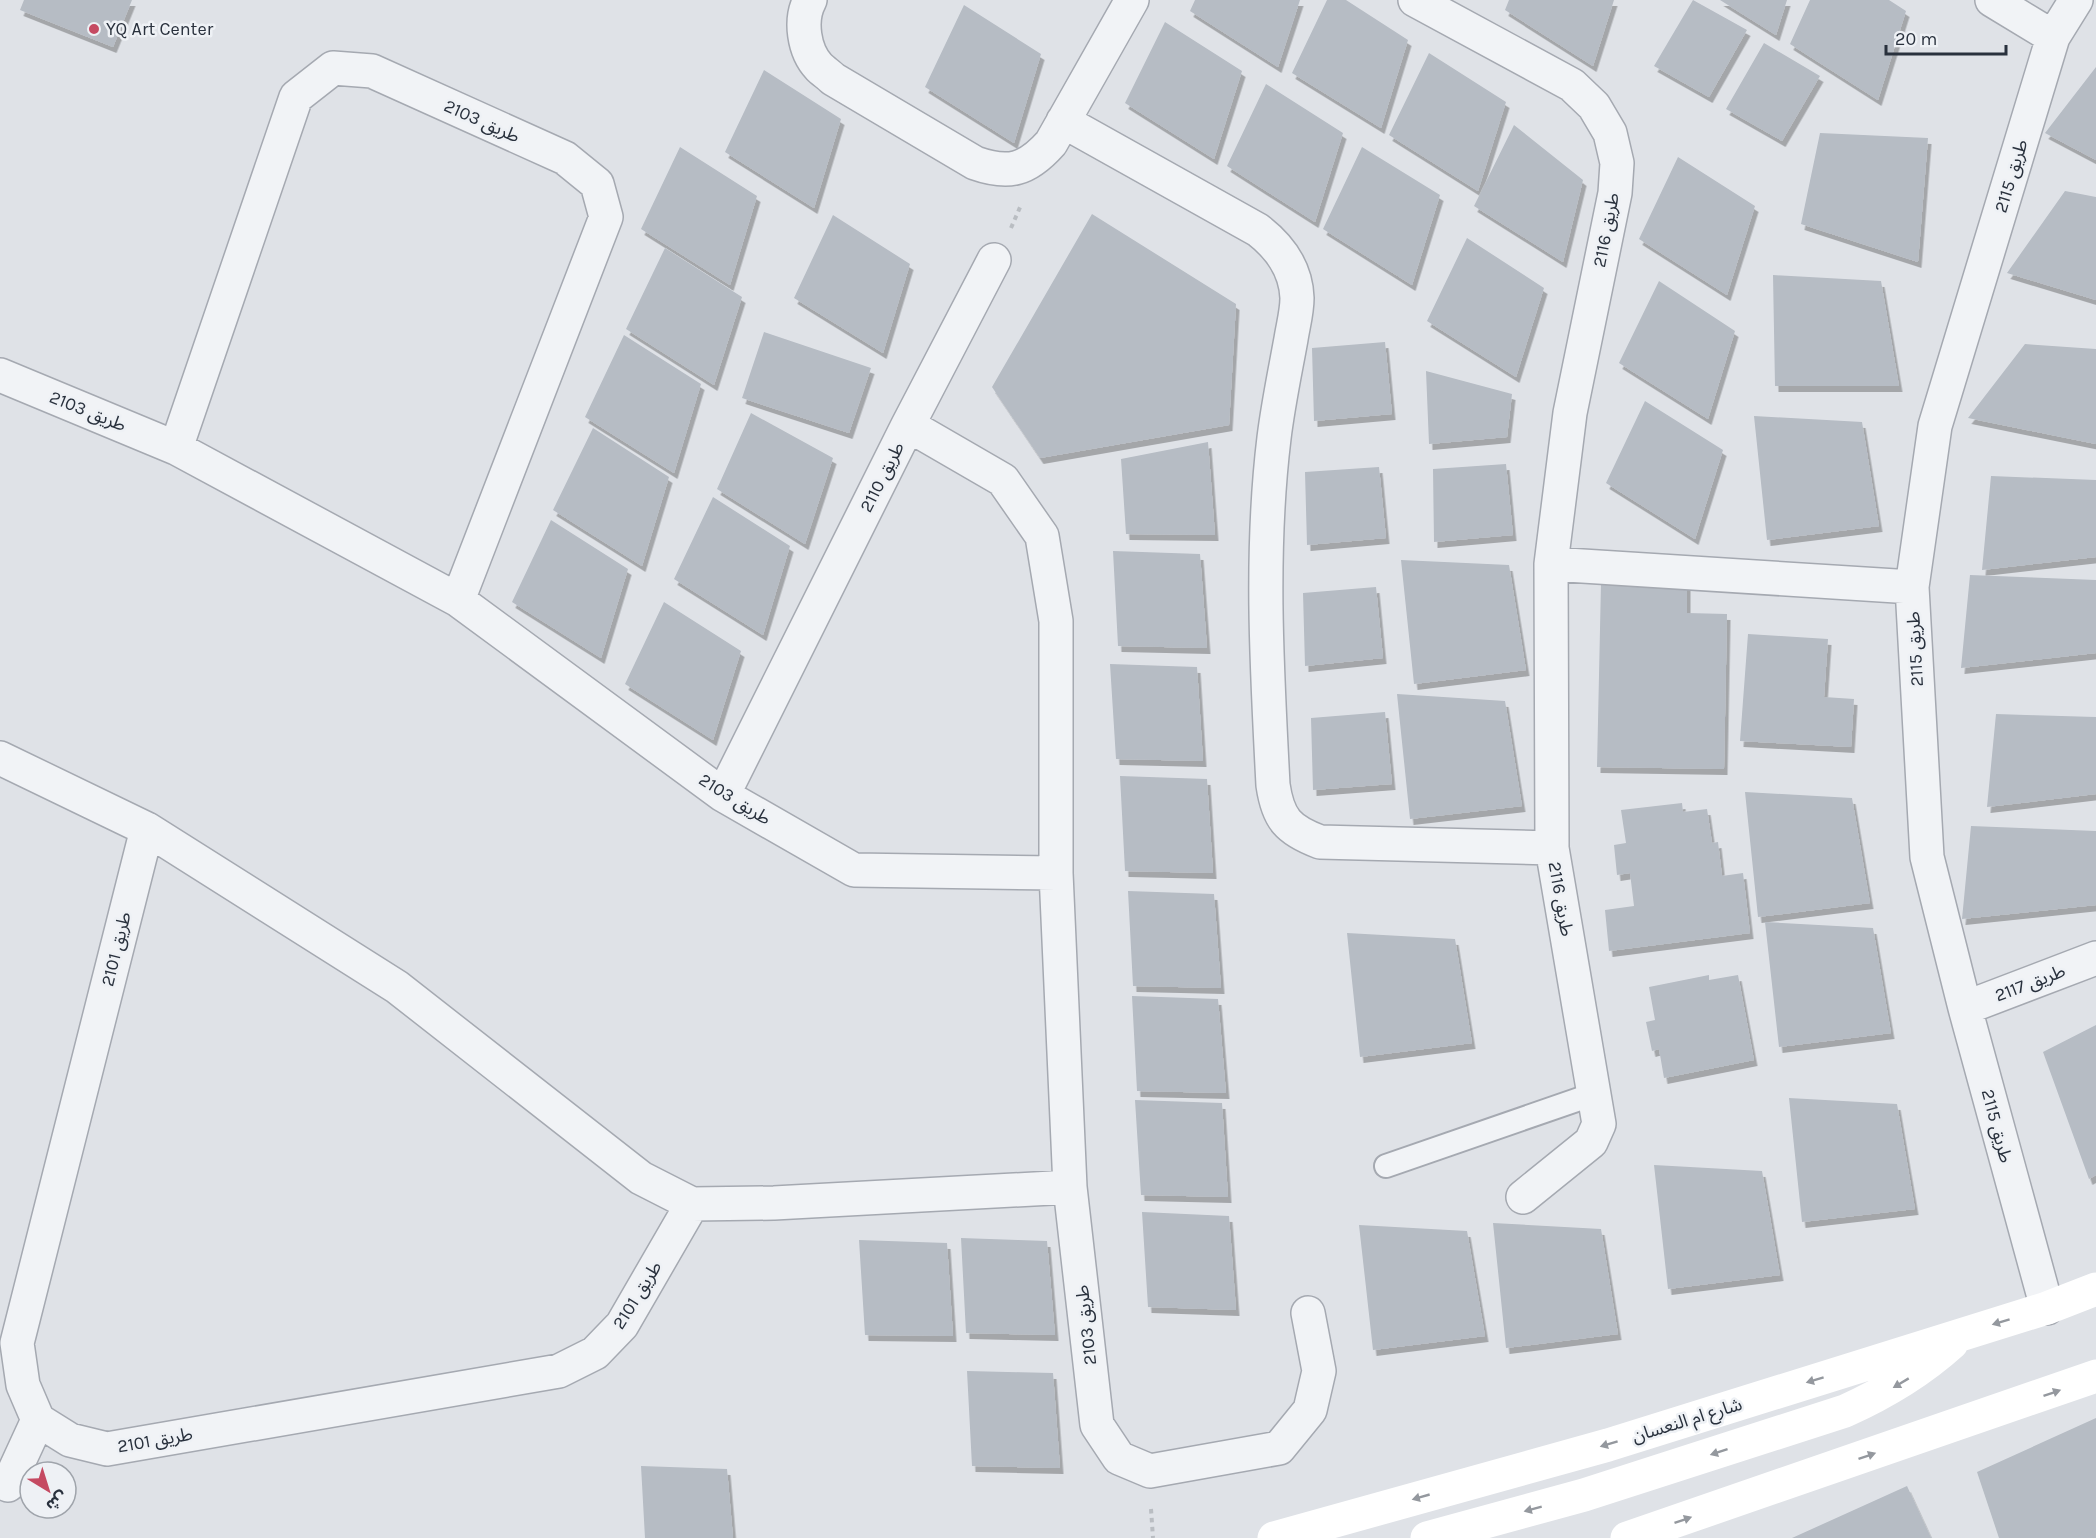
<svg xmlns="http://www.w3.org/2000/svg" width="2096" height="1538" font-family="Karla,'Noto Sans Arabic',sans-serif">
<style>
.building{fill:#b6bcc4;filter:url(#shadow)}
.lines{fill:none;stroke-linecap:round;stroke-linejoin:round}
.lane-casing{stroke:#a5a9b1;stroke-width:26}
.street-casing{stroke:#a5a9b1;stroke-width:36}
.path{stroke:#b9bdc2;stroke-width:4;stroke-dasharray:4.5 4.5;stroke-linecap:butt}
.lane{stroke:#f1f3f6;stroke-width:22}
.street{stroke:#f1f3f6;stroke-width:33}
.secondary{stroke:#fff;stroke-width:33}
.oneway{fill:#94989e}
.poi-dot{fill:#c54a62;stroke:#eef1f5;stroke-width:2}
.labels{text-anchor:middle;stroke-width:5;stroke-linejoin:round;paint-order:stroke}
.poi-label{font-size:18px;fill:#29313d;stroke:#eef1f5;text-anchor:start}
.street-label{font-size:18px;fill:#29313d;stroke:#eef1f5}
</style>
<defs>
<filter id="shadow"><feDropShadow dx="3.5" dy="6" stdDeviation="0" flood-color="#0004"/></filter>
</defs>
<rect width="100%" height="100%" fill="#dfe2e7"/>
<path class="building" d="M24,0H132L113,47L20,10Z
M1195,0H1300L1278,67L1190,11Z
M1327,0H1346L1408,40L1381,128L1292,73Z
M1509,0H1614L1593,66L1505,10Z
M1693,0L1747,30L1709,97L1654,66Z
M1720,0H1787L1776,35Z
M1810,0H1889L1906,11L1878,100L1790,44Z
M964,5L1041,54L1014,143L925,87Z
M1165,22L1242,71L1214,159L1125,103Z
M1764,43L1820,76L1782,141L1726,109Z
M1429,53L1506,102L1478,191L1389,135Z
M2096,67V160L2045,133Z
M764,70L841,119L814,208L725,152Z
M1266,84L1343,133L1315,222L1227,166Z
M1514,125L1583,180L1563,262L1474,206Z
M1820,133L1928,138L1918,262L1801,224Z
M680,147L757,196L730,285L641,229Z
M1362,147L1440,195L1412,285L1323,229Z
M1678,157L1755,206L1727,295L1639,239Z
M2065,191L2096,197V300L2007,273Z
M1092,214L1236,304L1229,425L1040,458L992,387Z
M833,215L910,264L883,353L794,298Z
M1467,238L1544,288L1516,377L1427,321Z
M665,248L742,297L714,385L626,329Z
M1773,275L1881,281L1899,386H1775Z
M1659,281L1735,331L1708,419L1619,363Z
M764,332L871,368L849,433L742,398Z
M624,335L701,384L674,473L585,417Z
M1385,342L1392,414L1314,421L1312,348Z
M2025,344L2096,349V444L1968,418Z
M1426,371L1512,394L1507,437L1429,444Z
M1645,401L1723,450L1695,539L1606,483Z
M751,413L833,458L805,544L717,489Z
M1754,416L1862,422L1879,526L1767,540Z
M593,428L669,477L642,566L553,510Z
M1208,442L1215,535L1126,534L1121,459Z
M1506,464L1513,535L1434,542L1433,469Z
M1379,467L1386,538L1307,545L1305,472Z
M1991,476L2096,480V557L1982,570Z
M713,497L790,546L763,635L674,579Z
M551,520L628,569L601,658L512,602Z
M1113,551L1200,554L1207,648L1118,646Z
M1401,560L1509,565L1526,670L1414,684Z
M1970,575L2096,580V653L1961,668Z
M1601,583L1687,584V613L1727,614L1724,769L1597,767Z
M1376,587L1383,658L1305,666L1303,593Z
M664,602L741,651L713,740L625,684Z
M1748,634L1828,639L1824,697L1854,699L1851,747L1740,741Z
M1110,664L1197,667L1203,761L1116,759Z
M1397,694L1505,701L1522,806L1410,819Z
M1385,712L1392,784L1313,790L1311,718Z
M1996,714L2096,717V794L1987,807Z
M1120,776L1207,779L1213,873L1125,871Z
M1745,792L1852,798L1870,903L1758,917Z
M1682,803L1683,812L1707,809L1712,843L1718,842L1722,876L1743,873L1750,933L1609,951L1605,910L1634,906L1630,873L1617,875L1614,845L1626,843L1621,810Z
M1971,826L2096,831V905L1962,919Z
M1128,891L1214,894L1221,988L1133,986Z
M1765,922L1873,928L1891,1033L1779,1047Z
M1347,933L1455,939L1472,1043L1360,1057Z
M1709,975V980L1738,975L1754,1060L1664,1078L1659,1049L1652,1051L1646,1022L1655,1020L1649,987Z
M1132,996L1218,999L1226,1093L1137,1091Z
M2096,1025V1175L2089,1179L2043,1052Z
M1789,1098L1897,1104L1915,1209L1802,1222Z
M1135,1100L1222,1103L1228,1197L1141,1195Z
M1654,1165L1762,1171L1780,1275L1668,1289Z
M1142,1212L1229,1216L1236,1310L1148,1307Z
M1493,1223L1601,1229L1618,1334L1506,1348Z
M1359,1225L1467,1231L1485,1336L1373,1350Z
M961,1238L1047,1241L1055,1335L966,1333Z
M859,1240L947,1243L953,1336L865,1335Z
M967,1371L1053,1373L1060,1468L972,1466Z
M2096,1418V1538H1999L1977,1472Z
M641,1466L727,1469L733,1538H645Z
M1907,1486L1931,1538H1792Z"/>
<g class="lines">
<g class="lane-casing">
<path id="lane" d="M1386,1166L1594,1094"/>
</g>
<g class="street-casing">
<path id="street" d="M810,0C799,20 804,51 819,67C823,71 829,75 833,79L975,163C1009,175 1027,170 1051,143L1132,0
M1415,0L1572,85L1594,106L1610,133L1617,163L1615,193L1570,413L1551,564L1552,848L1599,1124L1591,1142L1523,1197
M1992,0L2053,37
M1063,121L1258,230C1280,247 1296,269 1297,298C1297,312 1293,326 1291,339C1285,372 1278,405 1274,438C1260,553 1267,670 1273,785C1278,819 1288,830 1320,842L1552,848
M0,375L176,448L458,600L723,795L854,870L1056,873
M908,425L1003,480L1042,536L1056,621V873L1070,1187L1097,1425L1119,1458L1150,1471L1279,1448L1310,1410L1319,1371L1308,1313
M176,448L296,97L333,68L372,71L565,158L597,184L606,217L458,600
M1551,564L1912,587
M0,758L147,829L397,987L641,1178L692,1204L774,1203L1070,1187
M723,795L908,425L994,260
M147,829L17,1343L23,1385L38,1420L70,1440L107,1449L559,1371L595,1353L622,1325L692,1204
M1965,1008L2096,958
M2047,1308L1965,1008L1927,857L1912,587L1935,426L2053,37L2076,0
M8,1485L38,1420"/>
</g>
<path class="path" d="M1011,228L1021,205
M1151,1509L1153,1538"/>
<use href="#lane" class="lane"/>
<use href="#street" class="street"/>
<path class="secondary" d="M1274,1538L1608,1445L2047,1308L2096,1289
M1427,1538L1584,1495L1845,1411C1885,1393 1920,1372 1952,1343
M1627,1538L2096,1376"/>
</g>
<defs><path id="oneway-solid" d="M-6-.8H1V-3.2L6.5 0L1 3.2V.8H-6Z" transform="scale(1.5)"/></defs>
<g class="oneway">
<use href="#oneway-solid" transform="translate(2001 1322) rotate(163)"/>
<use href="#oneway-solid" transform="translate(1815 1380) rotate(163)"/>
<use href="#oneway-solid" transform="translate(1901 1383) rotate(149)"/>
<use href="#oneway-solid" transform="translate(2052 1393) rotate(-19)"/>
<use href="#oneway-solid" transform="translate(1609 1444) rotate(163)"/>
<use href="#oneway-solid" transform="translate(1719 1452) rotate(162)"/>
<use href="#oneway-solid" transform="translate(1867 1456) rotate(-19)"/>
<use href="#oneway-solid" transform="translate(1421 1497) rotate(164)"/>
<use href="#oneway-solid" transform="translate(1533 1509) rotate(165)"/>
<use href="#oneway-solid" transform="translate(1683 1520) rotate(-19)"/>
</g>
<circle class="poi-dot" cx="94" cy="29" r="6"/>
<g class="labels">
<g class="poi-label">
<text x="106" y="35">YQ Art Center</text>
</g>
<g class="street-label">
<text transform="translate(482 121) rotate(24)" y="6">طريق 2103</text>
<text transform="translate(2011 176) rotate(-73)" y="6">طريق 2115</text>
<text transform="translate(1606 230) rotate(-79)" y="6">طريق 2116</text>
<text transform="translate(88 411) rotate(22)" y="6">طريق 2103</text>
<text transform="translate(882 477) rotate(-63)" y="6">طريق 2110</text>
<text transform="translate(1915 649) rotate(-93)" y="6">طريق 2115</text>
<text transform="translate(735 799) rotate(32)" y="6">طريق 2103</text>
<text transform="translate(1561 899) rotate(80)" y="6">طريق 2116</text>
<text transform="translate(116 949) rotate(-76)" y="6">طريق 2101</text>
<text transform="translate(2030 983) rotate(-21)" y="6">طريق 2117</text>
<text transform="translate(1997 1126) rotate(75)" y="6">طريق 2115</text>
<text transform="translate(637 1295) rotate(-58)" y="6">طريق 2101</text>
<text transform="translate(1086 1325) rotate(-96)" y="6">طريق 2103</text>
<text transform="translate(1687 1420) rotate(-17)" y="6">شارع ام النعسان</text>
<text transform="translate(155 1440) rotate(-10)" y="6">طريق 2101</text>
</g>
</g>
<g transform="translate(48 1490) rotate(142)"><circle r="28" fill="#eef1f5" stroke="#9fa4ab" stroke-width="1.5"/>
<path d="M0-4.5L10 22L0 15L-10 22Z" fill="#c54a62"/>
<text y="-9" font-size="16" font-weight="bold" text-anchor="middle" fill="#29313d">ش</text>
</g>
<path d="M1886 45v9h120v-9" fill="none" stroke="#29313d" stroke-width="3"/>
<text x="1895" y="45" font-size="18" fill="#29313d" stroke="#eef1f5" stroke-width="4.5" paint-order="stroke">20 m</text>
</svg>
